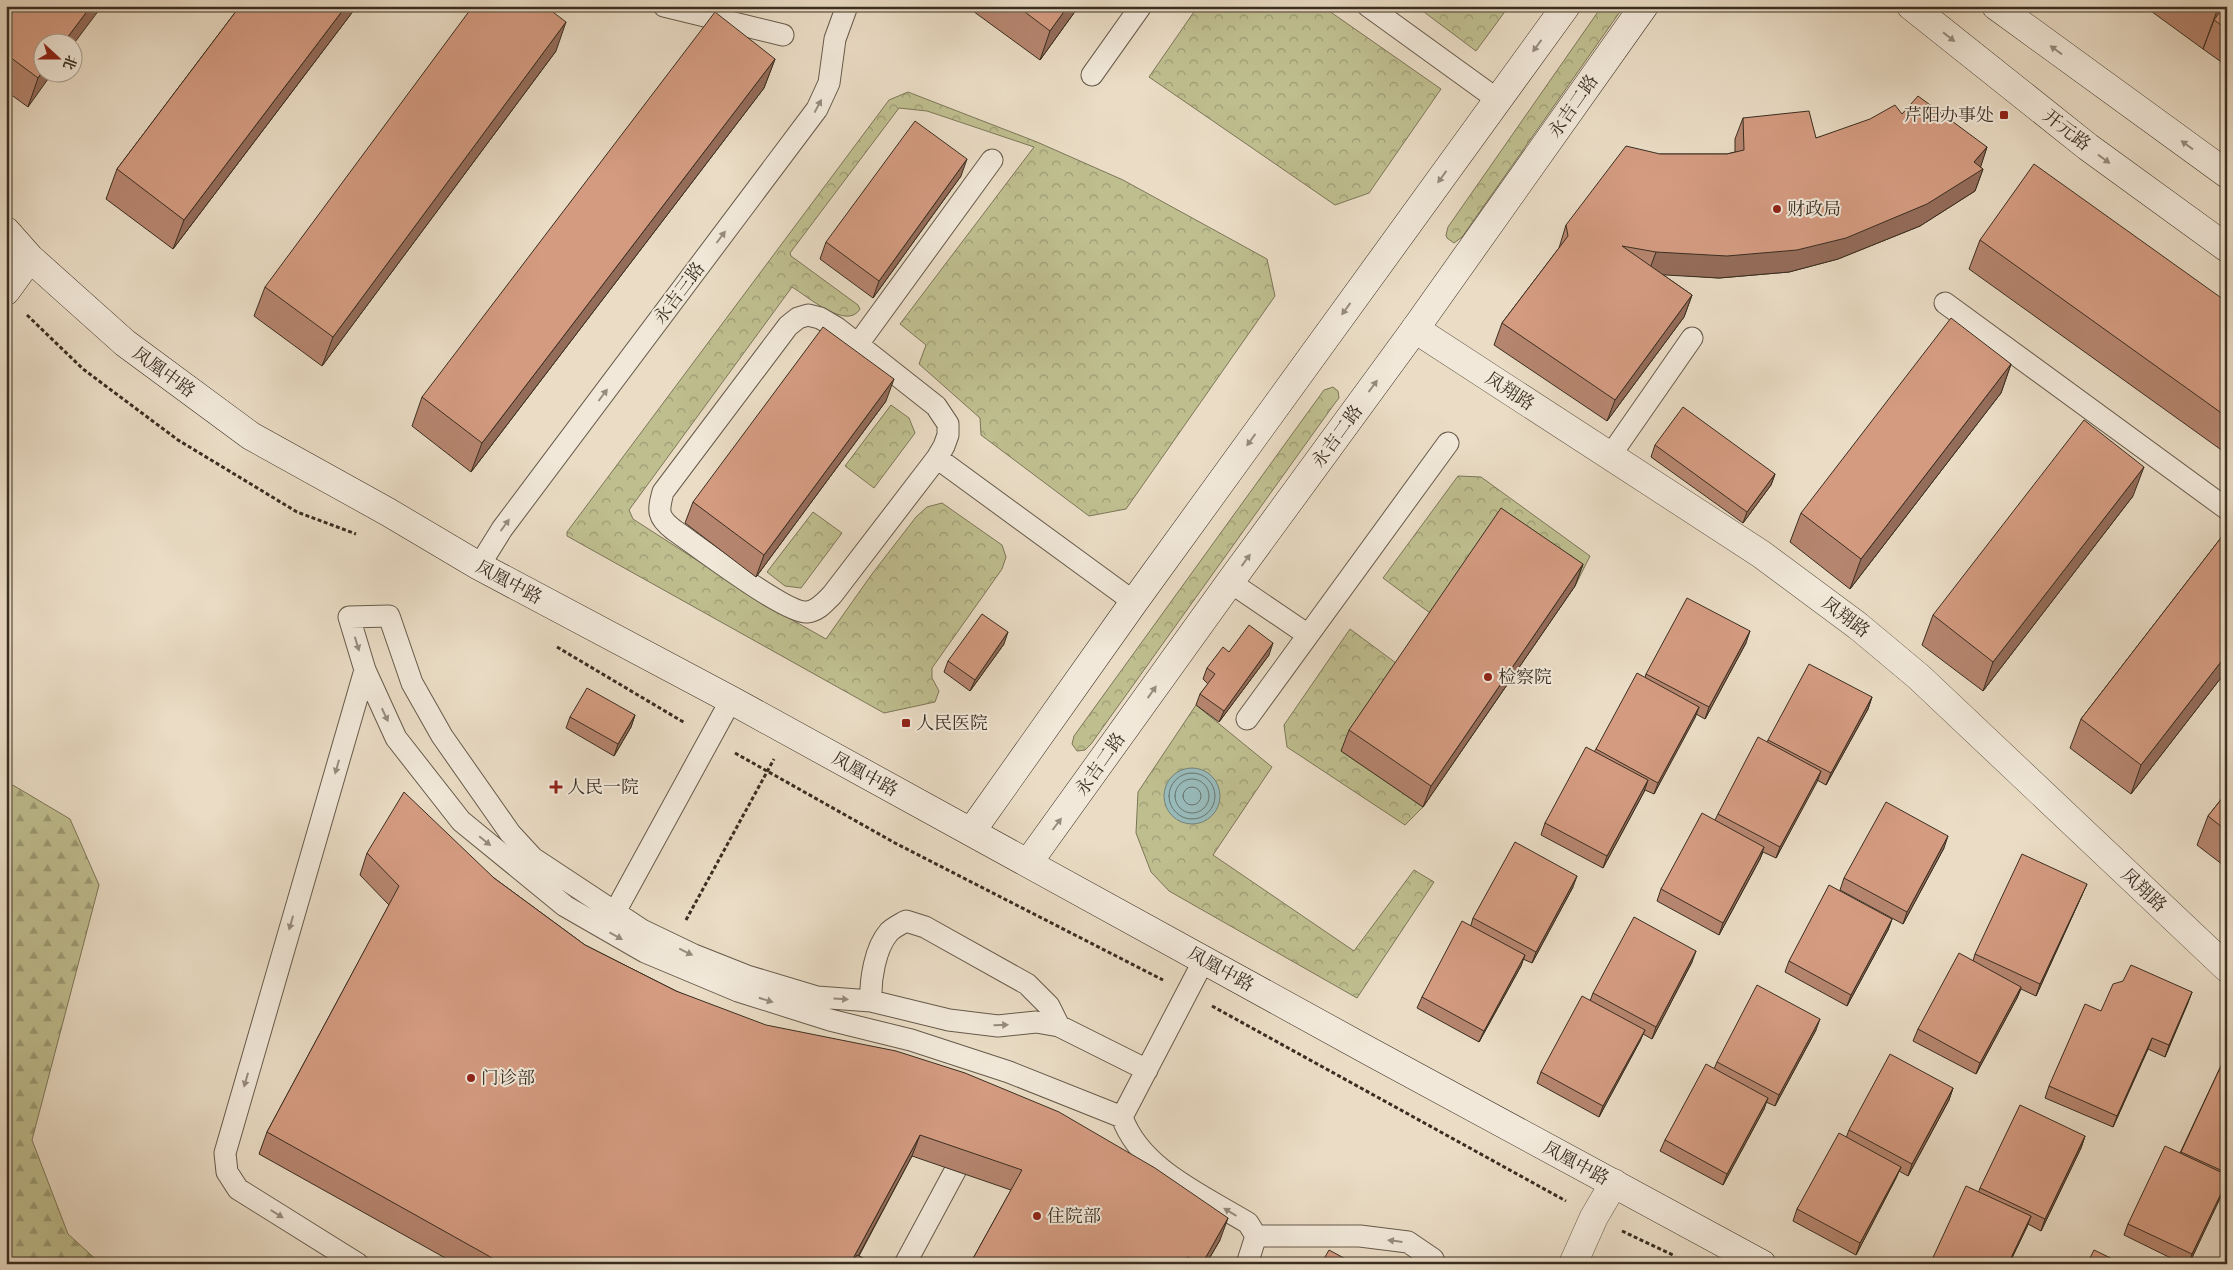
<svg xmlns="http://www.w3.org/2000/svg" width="2233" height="1270" font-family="Cardo,'Noto Serif SC',serif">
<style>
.forest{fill:url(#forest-firs);stroke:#7c7658}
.park{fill:url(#park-crowns);stroke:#7c7658}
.water{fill:#98bab9;stroke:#72827c}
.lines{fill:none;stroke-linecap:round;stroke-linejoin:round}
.shore{stroke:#69746d;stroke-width:1}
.lane-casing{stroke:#665a4a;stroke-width:23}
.street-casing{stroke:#665a4a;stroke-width:29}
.secondary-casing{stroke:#3a2e21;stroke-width:29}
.path{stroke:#3a2e21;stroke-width:3;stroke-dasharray:4 2.5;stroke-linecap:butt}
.lane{stroke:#f1e8d9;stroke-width:21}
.street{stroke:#f1e8d9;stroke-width:28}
.secondary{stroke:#f1e8d9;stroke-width:28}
.wall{fill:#b6856f;stroke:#3a2e21}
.shaded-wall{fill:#946c5a;stroke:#3a2e21}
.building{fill:#d49b81;stroke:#3a2e21}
.oneway{fill:#968b7d}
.poi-dot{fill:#8f2418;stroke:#f1e8d9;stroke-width:2}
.labels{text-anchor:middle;stroke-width:4;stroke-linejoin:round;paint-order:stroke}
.street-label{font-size:18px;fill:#3a2e21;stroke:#f1e8d9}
.poi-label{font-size:18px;fill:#3a2e21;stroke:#f1e8d9;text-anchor:start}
</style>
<defs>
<pattern id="forest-firs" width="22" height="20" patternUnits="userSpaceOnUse" patternTransform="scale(1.25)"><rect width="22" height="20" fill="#bfbe8f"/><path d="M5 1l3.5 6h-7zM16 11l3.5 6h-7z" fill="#9c9b74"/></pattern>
<pattern id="park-crowns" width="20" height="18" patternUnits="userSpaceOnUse" patternTransform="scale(1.25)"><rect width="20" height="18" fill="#bfbe8f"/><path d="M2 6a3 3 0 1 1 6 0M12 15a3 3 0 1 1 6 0" fill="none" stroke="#9c9b74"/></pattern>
</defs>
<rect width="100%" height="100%" fill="#eadcc5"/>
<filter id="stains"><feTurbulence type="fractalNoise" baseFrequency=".004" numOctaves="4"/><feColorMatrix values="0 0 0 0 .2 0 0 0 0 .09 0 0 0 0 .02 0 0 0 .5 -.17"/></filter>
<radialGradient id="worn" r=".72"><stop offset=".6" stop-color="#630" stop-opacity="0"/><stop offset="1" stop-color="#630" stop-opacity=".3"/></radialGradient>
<path class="forest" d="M6,781L70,819L99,885L32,1140L68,1234L101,1264H6Z"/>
<path class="park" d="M1198,6H1322L1441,89L1369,193L1335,205L1149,77Z
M1416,6H1509L1476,51Z
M1602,6H1624L1462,237L1454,243L1447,238L1446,235L1448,227Z
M908,92L1037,142L1123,180L1267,259L1275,296L1126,509L1089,516L981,435L980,418L919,364L926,345L900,324L1034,147L927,111L899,108L790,253L791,256L858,305L860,309C847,331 807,296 792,287L629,510L633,519L771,608L826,639L872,574L916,517L927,507L942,503L1002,545L1006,557L1002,569L932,668V678L939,691L935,702L884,713L567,536V532L889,100Z
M1333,387L1338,391L1339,398L1335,403L1091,744L1085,750L1077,751L1072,744L1074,736L1324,390Z
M891,405L909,418L915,433L874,488L845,466Z
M1458,476L1481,477L1590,556L1575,586L1494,530L1434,616L1383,578Z
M813,512L842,533L801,588L785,586L767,572Z
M1350,629L1400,666L1341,751L1423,807L1405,825L1287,747L1284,725Z
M1196,705L1272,767L1213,855L1354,951L1414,870L1434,882L1357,998L1169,891L1151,872L1136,833L1138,792Z"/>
<path class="water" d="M1164 796a28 28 0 1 1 56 0a28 28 0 1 1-56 0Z"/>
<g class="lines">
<path class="shore" d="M1169 796a23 23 0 1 1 46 0a23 23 0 1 1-46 0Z
M1175 796a17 17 0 1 1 34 0a17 17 0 1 1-34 0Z
M1183 796a9 9 0 1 1 18 0a9 9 0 1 1-18 0Z"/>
<g class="lane-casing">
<path id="lane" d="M664,6L783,35
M1368,6L1498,100
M1092,75L1141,6
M1945,303L2227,509
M808,315L820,318L837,328L936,406L948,424V435L944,446L937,458L832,595C825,602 818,611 807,612C786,614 696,545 674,530C657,517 658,511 663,492L788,326L798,318Z
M858,344L992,160
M1610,456L1692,338
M937,458L1134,602
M479,566L502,529L817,109L829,83L835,39L847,6
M1230,582L1308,635
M1247,719L1448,443
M615,912L731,700
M1204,960L1122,1117C1140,1169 1204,1196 1248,1223L1256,1236L1247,1264
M871,1001C870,980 875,948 889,932C894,927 901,924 906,921L925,927L1027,984L1049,1006L1059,1026
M1122,1117L1009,1072L911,1040L830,1020L738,991L645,952L565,906L461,821L396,738L365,670L349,617L389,616L412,683L442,736L510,833L533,858L642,930L694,955L747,976L817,997L871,1001L949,1020L998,1026L1036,1022L1059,1026L1147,1070
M1256,1236H1360L1408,1242L1433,1259L1435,1264
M358,1264L238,1189L227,1172L225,1153L365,670
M905,1264L969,1145"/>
</g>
<g class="street-casing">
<path id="street" d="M1415,329L1761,554L1858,626L1919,677L2227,968
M1573,1264L1594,1217L1614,1183"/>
</g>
<g class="secondary-casing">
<path id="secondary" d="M1911,6L2088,147L2227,248
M1996,6L2227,174
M6,231L30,258L125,343L251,436L388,512L479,566L731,700L1369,1051L1762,1264
M6,291L30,258
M971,832L1134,602L1566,6
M1028,863L1230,582L1415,329L1644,6"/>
</g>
<path class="path" d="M27,315L83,369L178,440L297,512L356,534
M557,647L685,723
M735,753L895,843L1163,980
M686,920L774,759
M1212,1006L1566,1201
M1622,1231L1675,1256"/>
<use href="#lane" class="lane"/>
<use href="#street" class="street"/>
<use href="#secondary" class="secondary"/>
</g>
<path class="wall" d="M6,6L42,72L28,107L6,91Z
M240,6H357L173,249L106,199L117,169Z
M966,6H1079L1040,60Z
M1450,6H1460L1456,11Z
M2144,6H2227V66L2203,49Z
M556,51L322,366L254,316L265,287Z
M775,59L764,88L471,472L412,426L422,397Z
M1902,114L1987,147L1980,167L1983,169L1975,191L1920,226L1838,259L1789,272L1719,278L1662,274L1692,295L1684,317L1607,421L1494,345L1502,323L1559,248L1566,225L1660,154H1727L1735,152V139L1743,118L1816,138Z
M961,176L873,298L820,259L826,242Z
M1980,240L2227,302V454L1969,269Z
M2011,364L2001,393L1850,589L1790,542L1801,513Z
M886,401L756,577L685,523L693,502Z
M1655,445L1775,474L1771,485L1743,523L1651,457Z
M2133,496L1983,691L1922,645L1933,615Z
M2227,530V670L2131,794L2070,748L2081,719Z
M1583,564L1575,586L1423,807L1341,751L1349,730Z
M1746,643L1705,719L1696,714L1654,794L1645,790L1603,868L1541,835L1545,823L1645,678L1646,674Z
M1004,644L970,691L944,672L948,661Z
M1229,652L1269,655L1219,722L1196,705L1200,694L1208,684L1203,679L1207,668Z
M1872,697L1868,709L1826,785L1817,780L1776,858L1763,852L1760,859L1719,935L1657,901L1661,889L1715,820L1718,814L1768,740Z
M635,715L631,727L614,756L566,728L570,717Z
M2227,792V868L2197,845L2208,816Z
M1944,848L1903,924L1840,890L1844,878Z
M367,853L494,878L585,945L676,991L1220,1240L1206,1264H970L1011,1190L912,1156L859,1256L874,1264H456L259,1154L267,1132L389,905L360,875Z
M1573,887L1532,963L1523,959L1521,966L1479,1042L1417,1008L1422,997L1471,925L1473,918Z
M2082,895L2036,996L2021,989L2017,998L1976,1074L1913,1041L1918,1029L1973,961L1975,954Z
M1892,919L1888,930L1847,1006L1785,972L1789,961Z
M1692,962L1652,1039L1643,1034L1640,1041L1599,1117L1537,1083L1541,1072L1590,1001L1593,993Z
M2192,992L2165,1057L2148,1049L2113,1127L2045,1098L2049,1086Z
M1816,1030L1775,1106L1766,1102L1764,1109L1723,1185L1660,1151L1665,1140L1714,1069L1717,1062Z
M2227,1053V1186H2225L2189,1264H2183L2124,1235L2128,1224L2180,1153Z
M1953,1088L1949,1100L1908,1176L1899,1171L1896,1178L1856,1255L1793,1221L1797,1209L1846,1138L1849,1130Z
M2085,1136L2081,1148L2041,1231L2028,1224L2009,1264H1930L1979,1191L1980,1188Z"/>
<path class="shaded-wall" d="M91,6H102L72,46V42H64Z
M346,6H357L173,249L184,220Z
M1068,6H1079L1040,60L1050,31Z
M2219,6H2227L2214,20L2203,49L2218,8Z
M566,22L556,51L322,366L333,337Z
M775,59L764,88L471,472L482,443Z
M42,72H53L28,107L38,78Z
M1987,147L1980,169H1983L1975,191L1920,226L1838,259L1789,272L1719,278L1648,274L1656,252L1974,162Z
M967,159L961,176L873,298L879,281Z
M1692,295L1684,317L1607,421L1615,400Z
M2011,364L2001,393L1850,589L1861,559Z
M894,379L886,401L756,577L764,555Z
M2144,467L2133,496L1983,691L1993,662Z
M1775,474L1771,485L1743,523L1747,512Z
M1583,564L1575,586L1423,807L1431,786Z
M1750,631L1746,643L1705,719L1709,707Z
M1008,632L1004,644L970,691L975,680Z
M1273,643L1269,655L1219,722L1224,711Z
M2227,654V670L2131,794L2141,765Z
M1872,697L1868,709L1826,785L1831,773Z
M1699,707L1695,718L1654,794L1658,783Z
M635,715L631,727L614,756L618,744Z
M1821,771L1817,782L1776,858L1780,847Z
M1648,780L1644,792L1603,868L1607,856Z
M1948,836L1944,848L1903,924L1907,912Z
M1764,847L1760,859L1719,935L1723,923Z
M1577,876L1573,887L1532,963L1536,952Z
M2087,884L2082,895L2036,996L2040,984Z
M1892,919L1888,930L1847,1006L1851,995Z
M1696,951L1692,962L1652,1039L1656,1027Z
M1525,955L1521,966L1479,1042L1484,1031Z
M2021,987L2017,998L1976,1074L1980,1063Z
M2192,992L2188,1003L2165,1057L2169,1045Z
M1820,1019L1816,1030L1775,1106L1779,1095Z
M1645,1030L1640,1041L1599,1117L1603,1106Z
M2152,1038L2148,1049L2113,1127L2117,1116Z
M1953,1088L1949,1100L1908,1176L1912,1164Z
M1768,1098L1764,1109L1723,1185L1727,1174Z
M920,1135L912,1156L854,1264H850Z
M2085,1136L2081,1148L2041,1231L2045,1219Z
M1901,1167L1896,1178L1856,1255L1860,1243Z
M2227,1181L2225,1188L2189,1264L2192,1254Z
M2031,1216L2027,1227L2009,1264H2008Z
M1228,1218L1220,1240L1206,1264H1202Z"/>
<path class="building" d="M6,6H91L64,42H42V72L38,78L6,54Z
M240,6H346L184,220L117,169Z
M473,6H545L566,22L333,337L265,287Z
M1017,6H1068L1050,31Z
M2224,6H2227V29L2214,20Z
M715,12L775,59L482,443L422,397Z
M1918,96L1987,147L1974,162L1983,169L1927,204L1846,238L1797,250L1727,256L1656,252L1622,246L1692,295L1615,400L1502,323L1568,236L1566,225L1626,146L1660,154H1727L1744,150L1743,118L1809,111L1816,138L1870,119L1895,105L1902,114Z
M915,121L967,159L879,281L826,242Z
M2034,164L2227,302V417L1980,240Z
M1951,318L2011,364L1861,559L1801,513Z
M823,327L894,379L764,555L693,502Z
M1683,407L1775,474L1747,512L1655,445Z
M2084,420L2144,467L1993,662L1933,615Z
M1501,508L1583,564L1431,786L1349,730Z
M2227,530V654L2141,765L2081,719Z
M1687,598L1750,631L1709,707L1646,674Z
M982,614L1008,632L975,680L948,661Z
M1249,625L1273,643L1224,711L1200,694L1215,674L1207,668L1223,647L1229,652Z
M1809,664L1872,697L1831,773L1768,740Z
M1637,673L1699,707L1658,783L1596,749Z
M587,688L635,715L618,744L570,717Z
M1758,737L1821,771L1780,847L1718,814Z
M1586,747L1648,780L1607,856L1545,823Z
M404,792L494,878L585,945L676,991L766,1025L896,1051L965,1073L1059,1112L1155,1168L1228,1218L1202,1264H1198L1188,1257L1184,1264H970L1022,1170L920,1135L850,1264H503L267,1132L399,886L367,853Z
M2227,792V831L2208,816Z
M1886,802L1948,836L1907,912L1844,878Z
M1702,813L1764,847L1723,923L1661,889Z
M1515,842L1577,876L1536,952L1473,918Z
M2022,854L2087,884L2040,984L1975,954Z
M1829,885L1892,919L1851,995L1789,961Z
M1634,917L1696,951L1656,1027L1593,993Z
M1462,921L1525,955L1484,1031L1422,997Z
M1959,953L2021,987L1980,1063L1918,1029Z
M2131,965L2192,992L2169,1045L2152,1038L2117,1116L2049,1086L2085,1004L2101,1011L2113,984L2123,981Z
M1757,985L1820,1019L1779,1095L1717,1062Z
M1582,996L1645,1030L1603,1106L1541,1072Z
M2227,1053V1173L2181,1152Z
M1890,1054L1953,1088L1912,1164L1849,1130Z
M1706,1064L1768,1098L1727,1174L1665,1140Z
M2020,1105L2085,1136L2045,1219L1980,1188Z
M1839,1133L1901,1167L1860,1243L1797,1209Z
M2165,1146L2227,1175V1181L2192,1254L2128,1224Z
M1966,1186L2031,1216L2008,1264H1930Z
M1329,1250L1355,1264H1321Z
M2094,1250L2123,1264H2087Z
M857,1255L874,1264H852Z"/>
<defs><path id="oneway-solid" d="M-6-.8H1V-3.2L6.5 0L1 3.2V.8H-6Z" transform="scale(1.25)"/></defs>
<g class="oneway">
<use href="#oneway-solid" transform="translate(1949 37) rotate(38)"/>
<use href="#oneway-solid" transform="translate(1537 46) rotate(126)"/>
<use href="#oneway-solid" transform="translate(2056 50) rotate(-144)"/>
<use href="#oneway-solid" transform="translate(818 106) rotate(-62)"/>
<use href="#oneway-solid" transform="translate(2187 145) rotate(-144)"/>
<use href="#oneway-solid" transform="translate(2104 159) rotate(36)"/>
<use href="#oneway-solid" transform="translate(1442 177) rotate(126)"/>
<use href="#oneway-solid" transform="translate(721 237) rotate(-53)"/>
<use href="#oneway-solid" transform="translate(1346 309) rotate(126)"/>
<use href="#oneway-solid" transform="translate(1373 386) rotate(-54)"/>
<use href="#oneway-solid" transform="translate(603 395) rotate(-53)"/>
<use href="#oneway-solid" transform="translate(1251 440) rotate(126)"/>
<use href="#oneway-solid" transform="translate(505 525) rotate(-54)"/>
<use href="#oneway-solid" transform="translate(1246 560) rotate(-54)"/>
<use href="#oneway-solid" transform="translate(357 644) rotate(73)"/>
<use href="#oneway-solid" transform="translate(1152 692) rotate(-55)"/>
<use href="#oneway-solid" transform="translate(385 715) rotate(65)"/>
<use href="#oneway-solid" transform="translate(337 767) rotate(106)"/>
<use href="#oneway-solid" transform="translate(1057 824) rotate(-53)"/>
<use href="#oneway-solid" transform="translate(485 841) rotate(39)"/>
<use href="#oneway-solid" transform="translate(291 923) rotate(106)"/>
<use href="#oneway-solid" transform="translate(616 936) rotate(29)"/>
<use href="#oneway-solid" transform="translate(686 952) rotate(26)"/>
<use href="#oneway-solid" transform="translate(841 999) rotate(4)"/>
<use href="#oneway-solid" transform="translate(766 1000) rotate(17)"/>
<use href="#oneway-solid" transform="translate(1001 1025) rotate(-1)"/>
<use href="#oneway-solid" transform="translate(246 1080) rotate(106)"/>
<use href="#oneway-solid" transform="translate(1230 1212) rotate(-149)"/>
<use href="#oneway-solid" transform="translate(277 1214) rotate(32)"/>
<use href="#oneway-solid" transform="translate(1395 1241) rotate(-173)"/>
</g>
<g class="poi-dot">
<rect x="1999" y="110" width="10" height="10" rx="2.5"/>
<circle cx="1777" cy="209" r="5"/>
<circle cx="1488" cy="677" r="5"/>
<rect x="901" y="718" width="10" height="10" rx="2.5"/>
<path d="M553.5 779.5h5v5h5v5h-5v5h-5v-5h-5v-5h5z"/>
<circle cx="471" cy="1078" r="5"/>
<circle cx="1037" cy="1216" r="5"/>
</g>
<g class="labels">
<g class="street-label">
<text transform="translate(1573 106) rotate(-55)" y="6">永吉二路</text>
<text transform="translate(2067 130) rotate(38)" y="6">开元路</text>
<text transform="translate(679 293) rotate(-53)" y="6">永吉三路</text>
<text transform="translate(164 372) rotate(36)" y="6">凤凰中路</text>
<text transform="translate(1510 391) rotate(33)" y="6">凤翔路</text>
<text transform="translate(1337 436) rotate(-54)" y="6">永吉二路</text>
<text transform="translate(509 582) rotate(28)" y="6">凤凰中路</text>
<text transform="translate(1846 617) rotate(37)" y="6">凤翔路</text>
<text transform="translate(1100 764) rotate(-55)" y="6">永吉二路</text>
<text transform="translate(865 774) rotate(29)" y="6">凤凰中路</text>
<text transform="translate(2144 890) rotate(43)" y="6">凤翔路</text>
<text transform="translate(1221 969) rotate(29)" y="6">凤凰中路</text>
<text transform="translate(1576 1163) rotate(28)" y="6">凤凰中路</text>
</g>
<g class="poi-label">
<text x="1994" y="121" text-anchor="end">芹阳办事处</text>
<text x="1787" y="215">财政局</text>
<text x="1498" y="683">检察院</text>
<text x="916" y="729">人民医院</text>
<text x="567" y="793">人民一院</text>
<text x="481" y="1084">门诊部</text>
<text x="1047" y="1222">住院部</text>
</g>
</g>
<rect width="2233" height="1270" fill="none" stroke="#eadcc5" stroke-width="25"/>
<rect x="8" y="8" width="2218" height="1255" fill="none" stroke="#3a2e21" stroke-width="2.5"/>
<rect x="12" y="12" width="2208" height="1245" fill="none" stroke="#3a2e21"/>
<g transform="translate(58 58) rotate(111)"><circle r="24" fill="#f1e8d9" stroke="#a89e8f"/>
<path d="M0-4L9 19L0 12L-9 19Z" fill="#8f2418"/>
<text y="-8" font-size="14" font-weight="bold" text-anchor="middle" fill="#3a2e21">北</text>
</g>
<rect width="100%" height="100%" filter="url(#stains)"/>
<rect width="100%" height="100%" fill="url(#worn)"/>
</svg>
